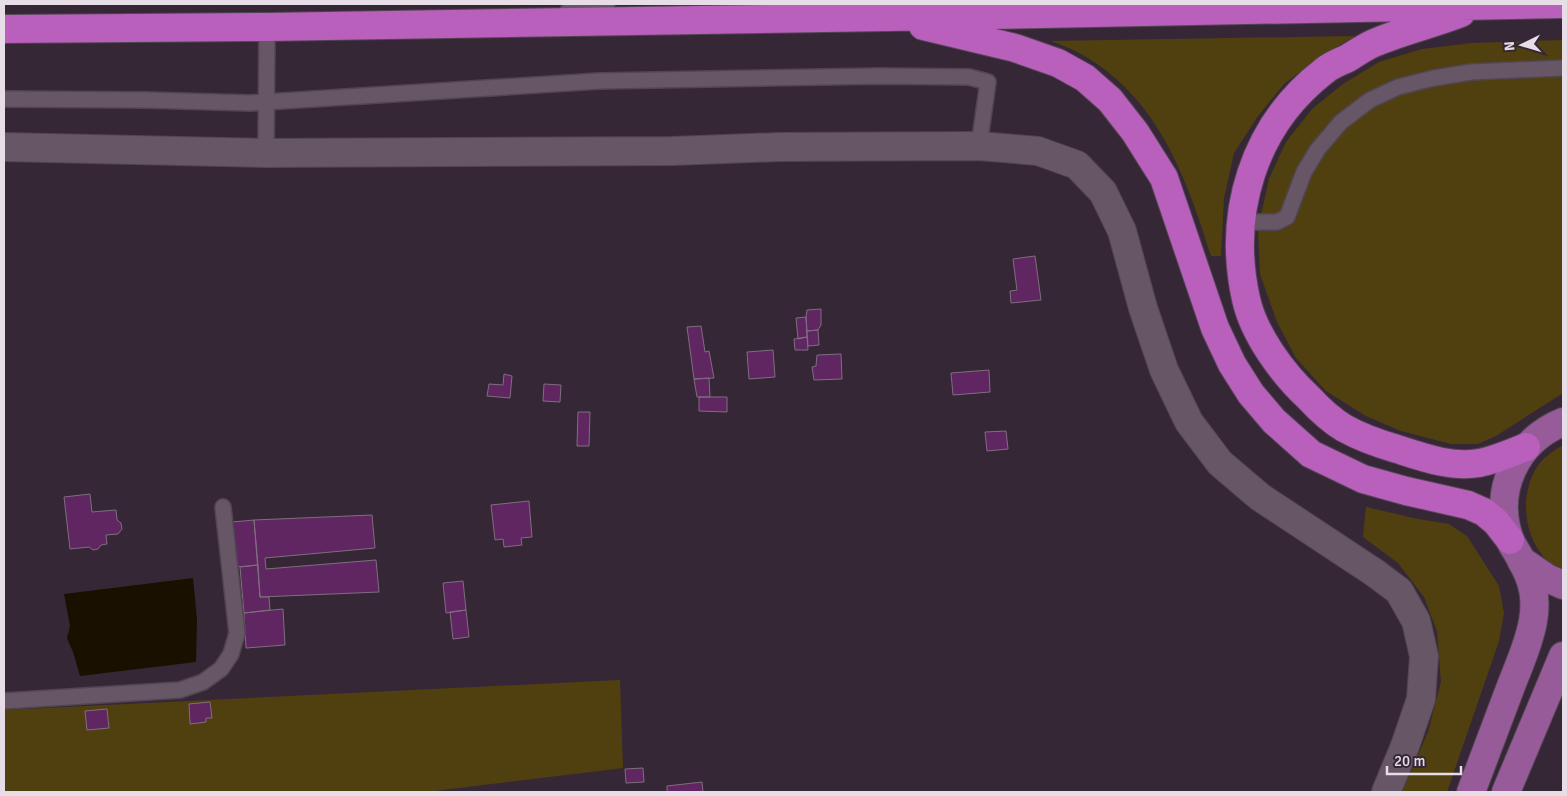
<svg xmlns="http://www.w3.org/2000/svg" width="1567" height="796" font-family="Signika,sans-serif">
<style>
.green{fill:#51400f}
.water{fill:#1a1000}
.building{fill:#5f2661;stroke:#7f6e7f}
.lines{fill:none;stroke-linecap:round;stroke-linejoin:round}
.lane-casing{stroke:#514551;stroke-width:18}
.street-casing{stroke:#514551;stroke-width:30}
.primary-casing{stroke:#514551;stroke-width:30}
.highway-casing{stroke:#514551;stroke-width:30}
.lane{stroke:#665666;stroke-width:15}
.street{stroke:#665666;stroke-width:28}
.primary{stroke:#985b9a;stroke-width:28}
.highway{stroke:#b95fbc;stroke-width:28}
</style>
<rect width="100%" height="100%" fill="#362736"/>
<path class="green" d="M1355,36L1321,56L1284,84L1258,116L1234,153L1224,198L1221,256H1211C1186,176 1157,95 1079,53C1071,48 1061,45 1051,41Z
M1563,40V393L1496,436L1478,444H1451L1401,431L1366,416L1326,391L1296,358L1277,322L1260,274L1258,228L1269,179L1286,142L1312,109L1343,84L1379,62L1422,49L1472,43Z
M1563,445V571C1525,554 1515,497 1539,464C1546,456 1554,450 1563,445Z
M1366,507L1418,519L1449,524L1467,536L1499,586L1504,613L1499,641L1447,792H1402L1428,732L1441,682L1437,631L1424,597L1398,563L1363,537Z
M620,680L623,768L426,792H4V710Z"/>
<path class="water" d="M193,578L197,619L196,662L80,676L73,652L67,638L70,626L64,594Z"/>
<path class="building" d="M1035,256L1041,300L1011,303L1010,291L1017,290L1013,259Z
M821,309V325L818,330L807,331L806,317L807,310Z
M806,317L807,337L798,339L796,318Z
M701,326L705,352L709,351L714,378L694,379L687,327Z
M818,330L819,345L808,346L807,331Z
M807,337L808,350H795L794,339Z
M773,350L775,377L749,379L747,352Z
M841,354L842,379L814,380L812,367L816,366L817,355Z
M989,370L990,392L953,395L951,373Z
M504,374L512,376L510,398L487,396L489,384L503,385Z
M709,378L710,397H697L694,379Z
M544,384L561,385L560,402L543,401Z
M699,397H727V412L699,411Z
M578,412H590L589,446H577Z
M1006,431L1008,449L987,451L985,432Z
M90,494L92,512L116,510L117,520L121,523L122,529L118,534L106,535L107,544L101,545L98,549L93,550L89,547L70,549L64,497Z
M529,501L532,537L521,538L522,545L504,547L503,539L495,540L491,505Z
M372,515L375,548L265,558L266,569L376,560L379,592L260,597L254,520Z
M254,520L258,565L236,567L232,522Z
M258,565L260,597H269L270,610L244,613L240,567Z
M463,581L466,610L446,613L443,583Z
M283,609L285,645L246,648L244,613Z
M466,610L469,637L453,639L450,612Z
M210,702L212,718H206V722L190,724L189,704Z
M107,709L109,728L87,730L85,711Z
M643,768L644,782L626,783L625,769Z
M702,782L703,792H667V786Z"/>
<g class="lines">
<g class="lane-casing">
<path id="lane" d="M805,4L830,8
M567,12L607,4
M4,99L146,100L250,103L599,81L881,76L969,77L988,82L979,146
M266,153L267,27
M1241,222H1277L1287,217L1304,172L1318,149L1341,122L1370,100L1398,87L1434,78L1471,72L1563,68
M4,701L180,690L203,682L221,669L231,654L237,633L223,507"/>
</g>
<g class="street-casing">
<path id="street" d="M4,147L266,153L672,151L779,147L979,146L1038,151L1077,165L1103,192L1122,231L1143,308L1164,370L1189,422L1220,463L1260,497L1375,573L1399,591L1416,621L1424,656L1421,699L1405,746L1386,792"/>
</g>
<g class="primary-casing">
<path id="primary" d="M1522,561L1547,578L1563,585
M1471,792C1484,757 1498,721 1511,686C1519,665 1529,644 1533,621C1537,598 1533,580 1521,560C1518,553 1513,547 1510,540C1492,491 1516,441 1563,422
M1506,792L1563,656"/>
</g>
<g class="highway-casing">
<path id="highway" d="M1461,13C1433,24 1402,31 1374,43C1365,47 1356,53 1348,58C1340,62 1331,65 1324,71C1253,126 1227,213 1246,299C1254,335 1283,374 1309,398C1319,409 1331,420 1344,428C1360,437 1380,444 1397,449C1422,457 1452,468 1479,463C1495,460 1511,453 1526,447
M923,26L1015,48L1058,63L1085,78L1110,100L1135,132L1164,178L1215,328L1232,364L1251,394L1274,421L1311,454L1363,479L1406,491L1468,505L1484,512L1496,522L1510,540
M4,29L267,27L888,17L1563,4"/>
</g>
<use href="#lane" class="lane"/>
<use href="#street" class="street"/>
<use href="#primary" class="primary"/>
<use href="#highway" class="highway"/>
</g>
<rect width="1567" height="796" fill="none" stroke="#e6dde6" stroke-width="10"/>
<g transform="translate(1522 45) rotate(265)" stroke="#362736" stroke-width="4" paint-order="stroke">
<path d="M0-4L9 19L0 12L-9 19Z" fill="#e6dde6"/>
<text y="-8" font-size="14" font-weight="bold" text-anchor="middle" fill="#e6dde6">N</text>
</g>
<path d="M1387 766v8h74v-8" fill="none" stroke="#e6dde6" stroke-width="2.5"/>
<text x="1394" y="766" font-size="15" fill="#e6dde6" stroke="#362736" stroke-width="4" paint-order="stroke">20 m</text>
</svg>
